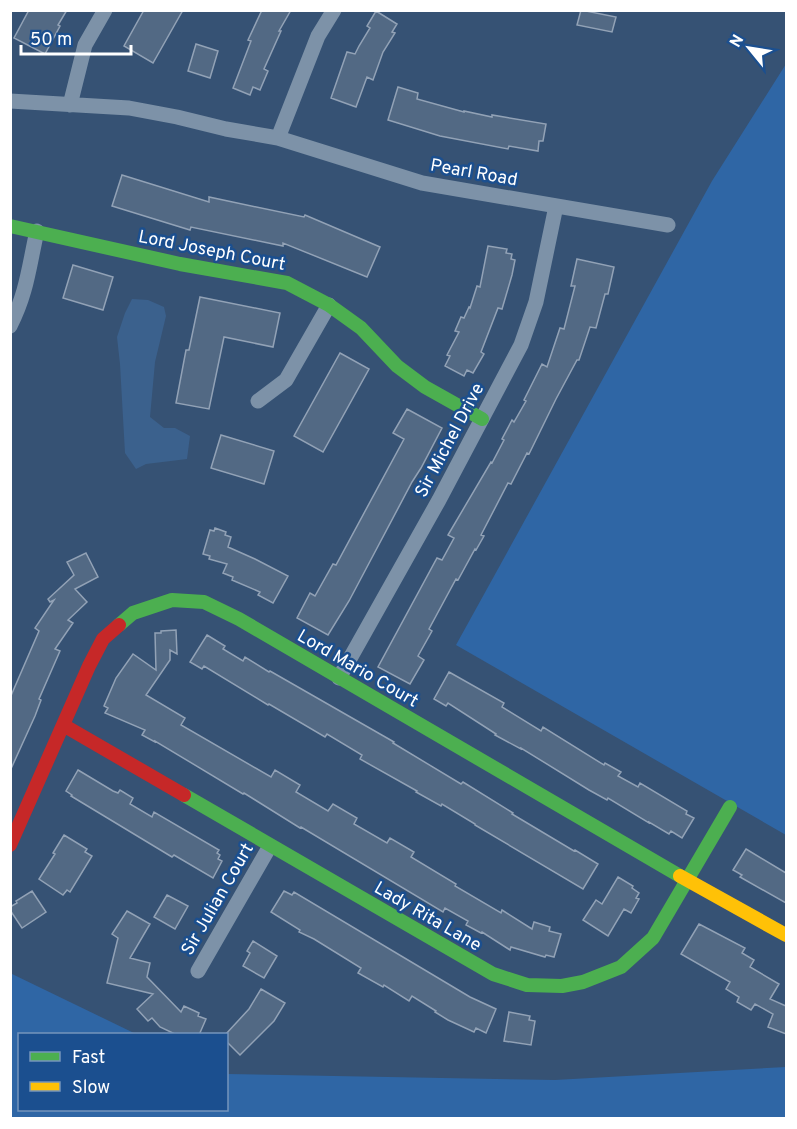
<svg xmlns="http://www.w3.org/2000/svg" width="797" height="1129" font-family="Overpass,sans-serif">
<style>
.green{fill:#2f66a5}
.water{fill:#3b618d}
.building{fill:#526984;stroke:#92a2b6;stroke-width:1.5}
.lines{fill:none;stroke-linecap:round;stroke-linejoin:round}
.street{stroke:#7d92a8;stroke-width:15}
.fast{stroke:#4caf50;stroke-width:14}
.slow{stroke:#ffc107;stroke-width:14}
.jam{stroke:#c62828;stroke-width:14}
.labels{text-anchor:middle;stroke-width:5;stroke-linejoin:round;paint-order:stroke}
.street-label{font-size:18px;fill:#fff;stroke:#1b4f8f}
</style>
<rect width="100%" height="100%" fill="#365274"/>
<path class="green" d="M786,64V835L456,645L712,181Z
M10,973L136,1034H20V1110H226L227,1074L555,1080L786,1067V1118H11Z"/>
<path class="water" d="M132,299L148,300L164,307L166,316L155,362L150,417L164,428H175L190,436L187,459L146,464L136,469L125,453L120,364L117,337L125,313Z"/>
<path class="building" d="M29,10H67L58,25L60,26L45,54L14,38Z
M144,10H183L153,63L124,46Z
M262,10H291L279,31H281L264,69L268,71L260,90L253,87L250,95L233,88L251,41L248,40Z
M581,10L616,17L612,32L577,25Z
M376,11L397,24L392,32L395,33L383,52L373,80L367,77L356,107L331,98L347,52L355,54L359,46L370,28L367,26Z
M196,44L218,51L210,78L188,71Z
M398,87L418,93L417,99L464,112V111L492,117V115L546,124L543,141H539L538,151L509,146L508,149L440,136L388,120Z
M122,175L209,202V197L304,217L305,215L380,247L367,277L283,243V246L191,227L190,230L112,206Z
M488,246L507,249L506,253L512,254L511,259L515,260L512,275L502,309L498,308L481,352L484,354L473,373L467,370L464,376L445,366L450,356L447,355L459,332L455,331L461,317L464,318L469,307L470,308L477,286L480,287Z
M577,259L614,267L608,294H605L596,328L590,327L579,360H577L556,399L529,454L527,453L511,484L508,483L481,535L484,536L476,550L475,549L458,580L456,579L429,629L432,631L418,656L424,660L410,684L378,667L437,558L442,560L454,538L448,535L491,462L492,463L504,440L502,439L512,420L514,422L526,401L524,400L542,364L547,367L560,328L564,329L575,286H571Z
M73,265L113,277L103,310L63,298Z
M200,297L280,313L273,347L224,337L209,409L176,403L186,350H189Z
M340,353L369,369L323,452L294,436Z
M407,409L442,428L421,468L412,482L349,601L328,635L297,618L310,593L315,596L333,564L336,565L404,439L393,433Z
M221,435L274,451L264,484L211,468Z
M215,528L226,532L225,535L231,537L228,547L255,559L288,576L273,603L258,595L260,592L232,580L233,577L223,573L227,564L209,559L210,556L203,554L210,530L214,531Z
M86,553L98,577L75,589L87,602L68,620L73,623L55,649L60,651L39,699L41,700L35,716L10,771V698L39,631L35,628L54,600L50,602L48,599L74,575L67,562Z
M176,630L177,654L170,650V660L146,695L185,718L181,725L271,777L275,770L300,785L296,792L328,811L333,804L357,818L354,824L387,843L390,838L414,852L411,857L456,884L455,886L501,913L502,910L532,929L534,922L550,927L549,931L561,934L554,957L546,955L545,957L511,947L510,950L482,932L481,933L466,925L468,921L445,908L443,912L301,827L300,828L244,793L243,794L155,741V742L142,735L145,730L105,713L108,708L104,706L116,678L133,654L156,670L155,633H161V631Z
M207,635L225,646L223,649L243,661L245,657L269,672L270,671L394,742L393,743L461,784L463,782L513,813L512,814L574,851L575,850L598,864L583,889L475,825V824L442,804L441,806L416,792L417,791L360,759L362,755L327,734L325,737L269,704L268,705L204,666L202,669L190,662Z
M449,672L504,703L502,707L541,731L543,727L604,765L605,763L621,772L618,776L638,787L640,783L687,811L686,814L694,818L682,838L671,831L669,834L649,822V823L608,798L607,800L589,790L521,748V749L495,735L496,734L448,703L446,706L434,699Z
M78,770L113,791L118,793L120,790L133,798L130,804L152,817L154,812L219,850L217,853L220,855L218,859L222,861L213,878L174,855L172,857L71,796L72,795L66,791Z
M64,835L87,849L85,852L92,856L70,892L67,890L63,895L39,879L55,854L53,853Z
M746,849L786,873V903L740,877L742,875L733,870Z
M618,877L633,886L632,888L639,893L636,898L639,899L631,913L624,909L608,936L583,920L596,900L602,904Z
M32,891L46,912L22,928L10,910V907L17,903L16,901Z
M284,891L292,895L294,892L470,997L496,1009L486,1033L476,1028L474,1032L448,1020L435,1012L436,1011L412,996L409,1001L384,985L383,987L358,973L361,968L314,939L299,932L300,930L271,912Z
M167,895L188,906L175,929L154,917Z
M127,911L150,924L130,958L150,963L147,977L181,1012L184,1006L199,1013L198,1016L206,1019L199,1035H177L160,1027L152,1018L148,1021L137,1009L153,994L107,983L118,938L112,934Z
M699,924L745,948L742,953L754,960L750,967L779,984L770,999L786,1006V1034L768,1027L773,1014L755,1004L751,1010L737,1002L739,997L726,989L730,982L681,954Z
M253,941L277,956L264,978L243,966L250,953L247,951Z
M261,989L285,1003L274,1021L240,1055L226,1041V1035H225L249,1009Z
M509,1012L530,1016L529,1020L535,1021L531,1045L504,1041Z"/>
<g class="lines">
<path class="street" d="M10,101L129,108L177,117L226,129L278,138L318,36L334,10
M70,105L85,45L105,10
M278,138L422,183L668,225
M10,326C27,293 29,266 37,231
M258,401L286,380L329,305
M339,678L439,500L521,345L536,302L556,206
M198,971L270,846"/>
<path class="fast" d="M10,226L180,264L287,283L329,305L361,328L397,366L425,387L482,419
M119,625L133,613L172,600L204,602L239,619L680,876
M184,795L493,974L527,985L562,986L583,982L621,967L653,938L730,807"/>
<path class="slow" d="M680,876L786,935"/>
<path class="jam" d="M63,725L184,795
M10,845L89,666L103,639L119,625"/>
</g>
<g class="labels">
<g class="street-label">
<text transform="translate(474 172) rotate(10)" y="6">Pearl Road</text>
<text transform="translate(212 250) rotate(11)" y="6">Lord Joseph Court</text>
<text transform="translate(449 440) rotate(-62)" y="6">Sir Michel Drive</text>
<text transform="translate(358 668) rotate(30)" y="6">Lord Mario Court</text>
<text transform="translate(217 899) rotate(-60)" y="6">Sir Julian Court</text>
<text transform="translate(428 916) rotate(30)" y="6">Lady Rita Lane</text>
</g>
</g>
<rect width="797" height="1129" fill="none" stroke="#ffffff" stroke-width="24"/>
<rect x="18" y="1033" width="210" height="78" fill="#1b4f8f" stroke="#7695bc" stroke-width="1.5"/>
<rect x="30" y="1052" width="30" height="9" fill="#4caf50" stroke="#7695bc" stroke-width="1.5"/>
<text x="72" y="1063" font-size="18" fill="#ffffff">Fast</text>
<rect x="30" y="1082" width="30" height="9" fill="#ffc107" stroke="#7695bc" stroke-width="1.5"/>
<text x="72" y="1093" font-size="18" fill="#ffffff">Slow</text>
<g transform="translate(749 48) rotate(300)" stroke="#1b4f8f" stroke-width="4.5" paint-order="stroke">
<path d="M0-4.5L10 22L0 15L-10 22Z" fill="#ffffff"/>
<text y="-9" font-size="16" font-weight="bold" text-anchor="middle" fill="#ffffff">N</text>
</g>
<path d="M21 45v9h110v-9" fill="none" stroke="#ffffff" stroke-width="3"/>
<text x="30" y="45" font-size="18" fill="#ffffff" stroke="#1b4f8f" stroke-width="4.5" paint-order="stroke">50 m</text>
</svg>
